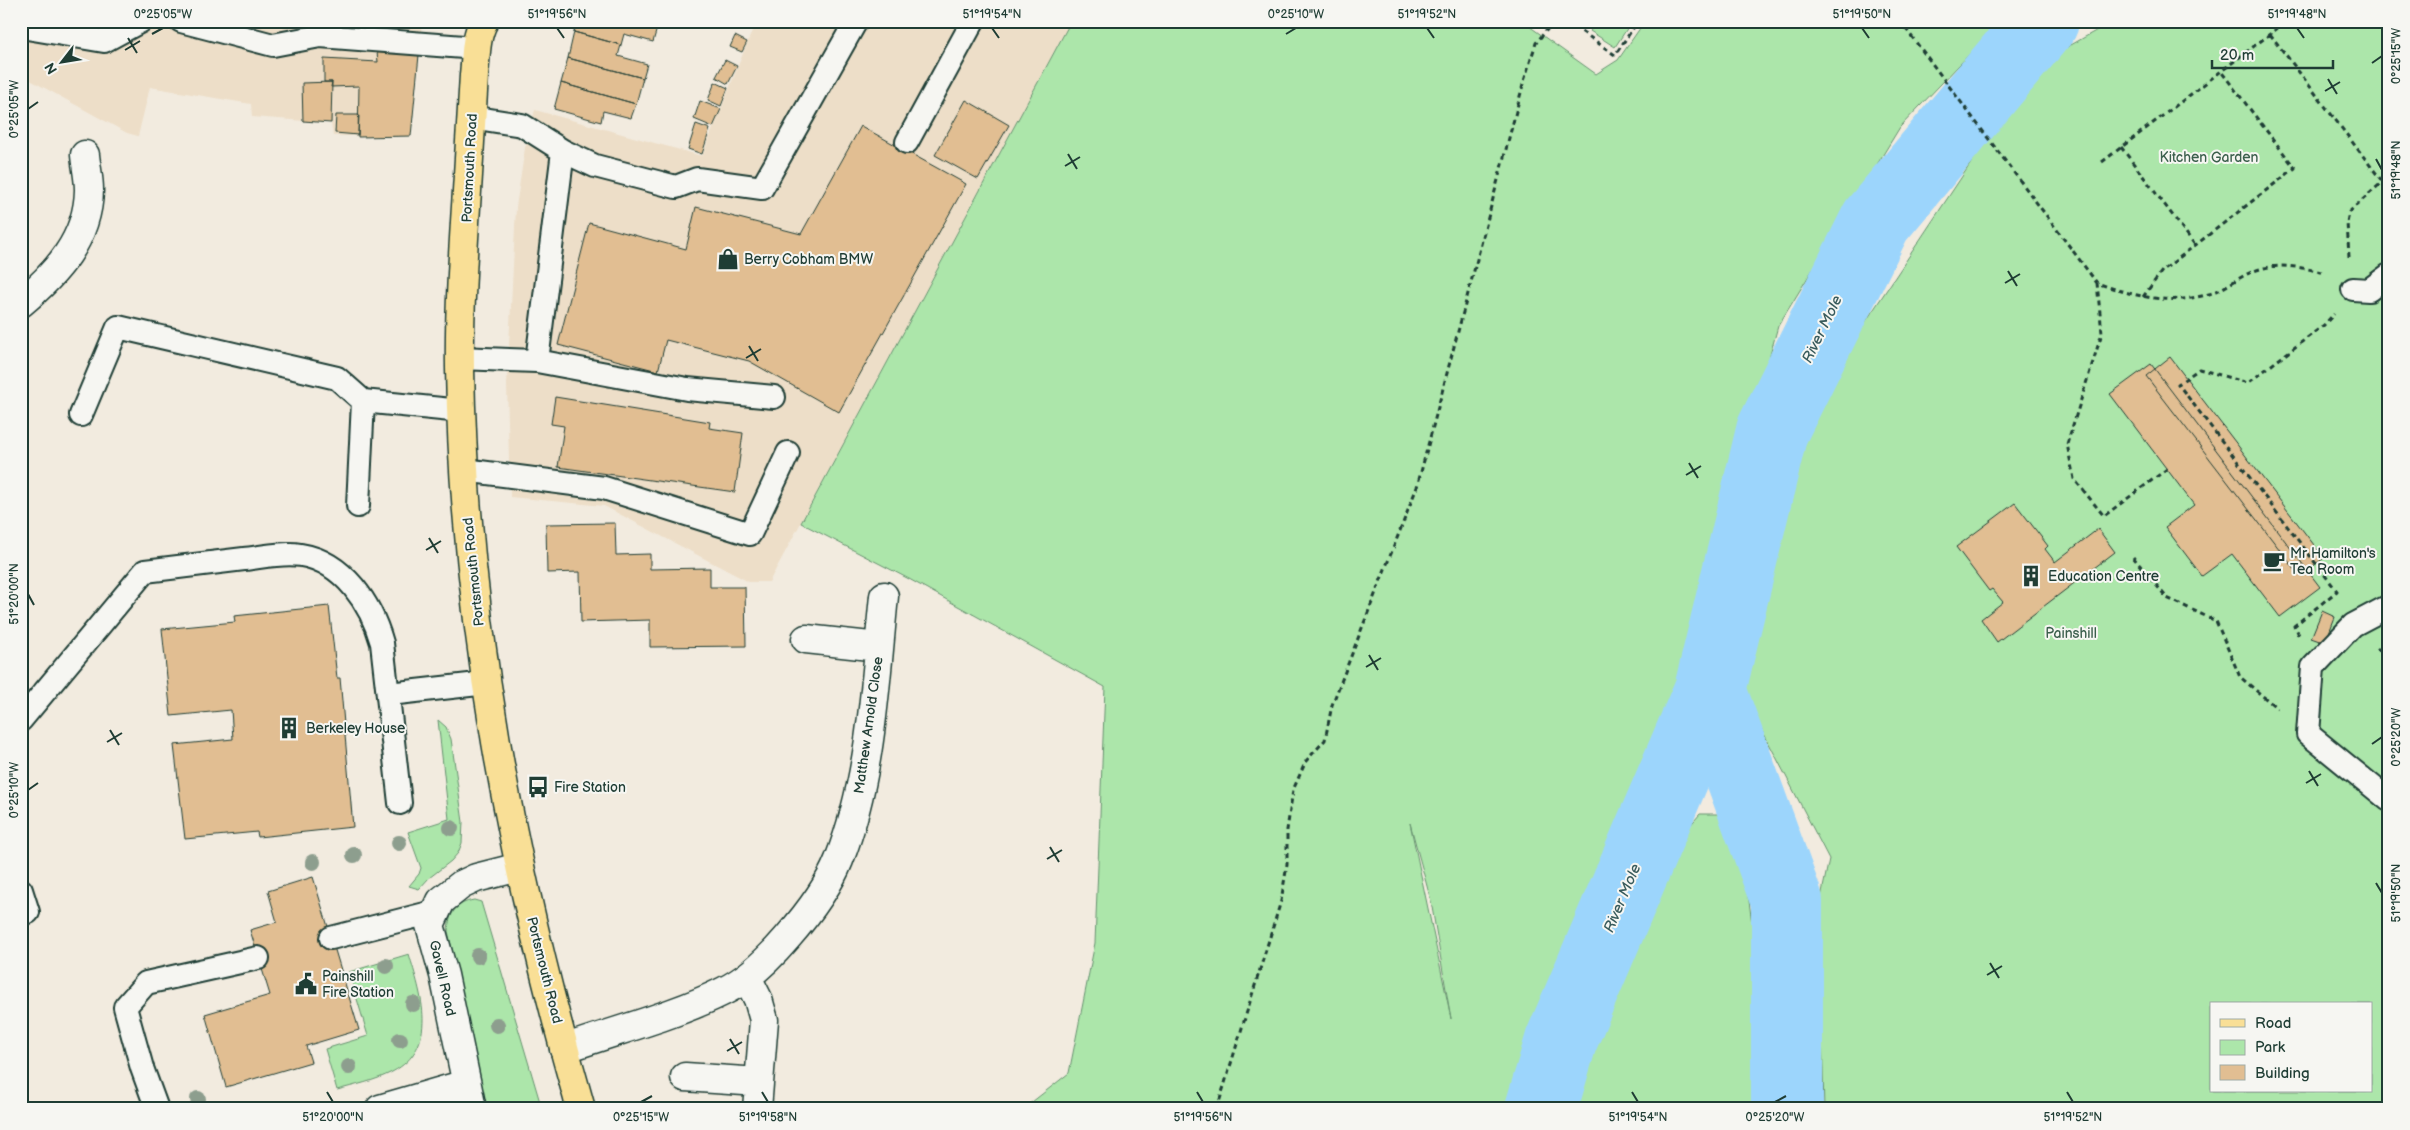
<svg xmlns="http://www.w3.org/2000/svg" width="2410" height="1130" font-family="'Balsamiq Sans',sans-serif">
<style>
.built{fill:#eddec8}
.green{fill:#ace6aa;stroke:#66926f;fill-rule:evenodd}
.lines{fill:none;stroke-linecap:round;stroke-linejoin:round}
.river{stroke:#9cd5fc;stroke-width:72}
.building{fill:#e1be92;stroke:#1f3d34}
.service-casing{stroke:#1f3d34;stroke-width:26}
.minor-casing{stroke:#1f3d34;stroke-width:31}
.primary-casing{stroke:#1f3d34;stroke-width:31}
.path{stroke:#1f3d34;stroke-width:3;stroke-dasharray:5 4;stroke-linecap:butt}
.service{stroke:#f6f6f2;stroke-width:22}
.minor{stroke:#f6f6f2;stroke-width:28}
.primary{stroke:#f9df96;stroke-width:28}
.tree{fill:#8d9e8e}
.ticks{fill:none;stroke:#1f3d34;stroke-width:2}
.labels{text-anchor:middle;stroke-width:4;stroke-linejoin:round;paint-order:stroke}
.park-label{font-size:14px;fill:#3b5f4c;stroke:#f6f6f2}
.street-label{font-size:14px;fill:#1f3d34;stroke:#f6f6f2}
.poi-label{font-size:14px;fill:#1f3d34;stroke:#f6f6f2;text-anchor:start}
.water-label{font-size:15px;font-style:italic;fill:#385b5c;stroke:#f6f6f2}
.neatline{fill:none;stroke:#1f3d34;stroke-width:2}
.ticks-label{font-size:12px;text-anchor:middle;fill:#1f3d34}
</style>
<rect width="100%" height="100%" fill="#f2ebdf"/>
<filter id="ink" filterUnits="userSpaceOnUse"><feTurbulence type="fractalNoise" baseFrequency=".02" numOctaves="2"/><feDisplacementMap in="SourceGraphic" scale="10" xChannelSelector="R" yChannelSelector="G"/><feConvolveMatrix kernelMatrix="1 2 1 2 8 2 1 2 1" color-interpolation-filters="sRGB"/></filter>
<g filter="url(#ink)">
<path class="built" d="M21,21H422L411,136H333L331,123L252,117L251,104L150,87L138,136L127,133L21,75Z
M756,21H1071L769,582H749L604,506L510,497L507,385L516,207L525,148L535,110L702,156Z"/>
<path class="green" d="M1071,21H1522L1596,74L1618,60L1645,21H2001L1900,127L1778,326L1689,649L1523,1109H1023L1069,1073L1095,943L1105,687L909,579L801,523ZM1410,823L1431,901L1451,1019V1018Z
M1598,21H1632L1615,47L1590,31Z
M2113,21H2389V1109H1824L1819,907L1829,859L1733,674L1795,428L2036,65ZM2211,1004H2371V1091H2211Z
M438,720L446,727L451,739L463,822L462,843L458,853L451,861L429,878L419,889L409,886L419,874L421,868L408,832L449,819Z
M1700,814H1724L1734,840L1749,901L1768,1048V1109H1562L1610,983L1681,836Z
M474,900L481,902L542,1109H487L448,931C449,913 456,903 474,900Z
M409,954C421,994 440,1047 392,1072C375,1081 355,1085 337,1090L325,1049L368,1036L349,972Z"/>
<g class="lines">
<path class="river" d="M1710,690L1787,901V1109
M1541,1109L1561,1041L1710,690L1772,431L1876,221L2043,21"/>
</g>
<path class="building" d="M350,21H386V27L350,24Z
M577,21H634L657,28L653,42L624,34L621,45L574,32Z
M634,21H658L657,28Z
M574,32L621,45L618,56L647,64L643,78L568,58Z
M735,36L747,42L742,52L730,47Z
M377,52L419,55L411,136L358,137L359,86L331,87L332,82H324V59L378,62Z
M568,58L643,78L636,104L561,83Z
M725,60L737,66L728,84L716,77Z
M332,82L331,123L303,121L302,83Z
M715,82L728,88L721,106L708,100Z
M561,83L636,104L631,118L603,111L601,122L554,109Z
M966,100L1009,125L978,179L935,155Z
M700,101L721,109L713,127L694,119Z
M336,115H359L358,135L335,133Z
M696,124L710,129L702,154L688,149Z
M861,126L966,184L839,412L749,361L666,340L658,371L558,345L589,223L686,249L696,207L801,234Z
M2170,357L2324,558L2300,576L2146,376Z
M2151,364L2320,587L2280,617L2232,554L2202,576L2165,527L2194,505L2110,394Z
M555,397L710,422L709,428L743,433L735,492L558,467L564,426L551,424Z
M2015,503L2048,546L2045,549L2055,562L2098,529L2115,552L1997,642L1981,619L2003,602L1992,589L1989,591L1956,547Z
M615,523L616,555L650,554V569L710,568V587H745L746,646L650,647V620L581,622L580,572L547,573L546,524Z
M329,606L337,678H340L353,827L258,837L257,832L185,839L174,745L233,739L231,710L171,716L162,629L235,622L234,616Z
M2322,611L2335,617L2325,643L2311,638Z
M313,877L359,1030L306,1046L311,1062L226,1087L205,1014L270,995L250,930L277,922L268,891Z"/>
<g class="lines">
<g class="service-casing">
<path id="service" d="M181,21L273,45L320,36L477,48
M21,27L104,41L141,21
M471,117L522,125L563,151L595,166L676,187L697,179L762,188L856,21
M907,142L973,21
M563,151L537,361L687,389L774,397
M2353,289L2369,290L2389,275
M460,358L537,361
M81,415L118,327L337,378L363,401
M464,470L604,488L750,534L788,453
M358,506L363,401L461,411
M2389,606L2353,625L2313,667L2308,734L2389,800
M389,694L487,683
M21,720L145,571C178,567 211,563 244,559C262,557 283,552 301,555C344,562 371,604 382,643L400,803
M21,890L28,912
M331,938L437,911
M157,1109L142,1068L125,1007L146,983L258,958"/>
</g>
<g class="minor-casing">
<path id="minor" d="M21,303C56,274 88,239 89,190C89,178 86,166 85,155
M806,639L879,647
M747,977L758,999L764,1020L757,1109
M564,1049C617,1030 674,1016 724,991C749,979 769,959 787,938C807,915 828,888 839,860C872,776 875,684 884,596
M685,1077L759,1082
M380,1109L466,1084
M472,1109L444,975L430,925L441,901L461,885L476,878L519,867"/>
</g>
<g class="primary-casing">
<path id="primary" d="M484,21C475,37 476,58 474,75C472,108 470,142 468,175C464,239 459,304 460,368C464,620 512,868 581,1109"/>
</g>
<path class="path" d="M1567,21L1615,55L1638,21
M1900,21L2097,283
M2270,34L2382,181
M2121,147L2195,245
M2102,162L2287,21
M2349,257L2347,222L2349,212L2389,176
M2143,297L2162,271L2295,168L2220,70
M2167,469L2104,516L2074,479L2067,444L2102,333L2097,283C2134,296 2170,306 2209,294C2225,289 2238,277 2254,271C2278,262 2301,267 2325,273
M2133,557L2167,598L2216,621L2240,677L2277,708
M2298,635L2294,626L2337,591L2178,384L2199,369L2248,383L2324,325L2334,314
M2377,648L2389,659
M1217,1109L1281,901L1287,865V830L1293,790L1306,761L1325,740L1332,705L1417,487L1524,81L1536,43L1554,21"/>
<use href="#service" class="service"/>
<use href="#minor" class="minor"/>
<use href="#primary" class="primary"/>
</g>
<g class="tree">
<circle cx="451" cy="828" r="8"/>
<circle cx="399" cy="843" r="8"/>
<circle cx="354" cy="855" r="8"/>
<circle cx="313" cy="862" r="8"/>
<circle cx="478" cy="956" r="8"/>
<circle cx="386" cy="966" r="8"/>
<circle cx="413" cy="1004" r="8"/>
<circle cx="497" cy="1025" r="8"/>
<circle cx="400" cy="1040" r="8"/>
<circle cx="349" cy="1067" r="8"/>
<circle cx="198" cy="1099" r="8"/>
</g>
</g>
<path class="ticks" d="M557,28L564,38M992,28L999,38M1427,28L1434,38M1862,28L1869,38M2297,28L2304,38M152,34L163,28M1286,34L1296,28M128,38L137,53M125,50L140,41M2372,63L2382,56M2328,79L2337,94M2325,91L2340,82M28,109L38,102M1068,154L1077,169M2376,159L2382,170M1065,166L1080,157M2008,271L2017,286M2005,283L2020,274M749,346L758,361M746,358L761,349M1689,463L1698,478M1686,475L1701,466M429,538L438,553M426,550L441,541M28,594L34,605M1369,655L1378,670M1366,667L1381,658M110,730L119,745M107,742L122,733M2372,744L2382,737M2309,771L2318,786M2306,783L2321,774M28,790L38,783M1050,847L1059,862M1047,859L1062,850M2376,883L2382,893M1990,963L1999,978M1987,975L2002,966M730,1039L739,1054M727,1051L742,1042M327,1092L333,1102M762,1092L768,1102M1197,1092L1203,1102M1632,1092L1638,1102M2067,1092L2073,1102M641,1102L652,1096M1775,1102L1786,1096"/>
<defs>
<g id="shop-bare" transform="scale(1.725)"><path d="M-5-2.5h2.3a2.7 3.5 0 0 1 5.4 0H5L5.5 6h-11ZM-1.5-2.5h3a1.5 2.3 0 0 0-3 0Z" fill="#1f3d34" stroke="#f6f6f2" stroke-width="2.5" paint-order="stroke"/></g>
<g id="cafe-bare" transform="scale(1.725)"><path d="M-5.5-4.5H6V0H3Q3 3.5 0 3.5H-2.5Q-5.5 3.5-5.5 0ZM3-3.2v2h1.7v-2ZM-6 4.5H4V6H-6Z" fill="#1f3d34" stroke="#f6f6f2" stroke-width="2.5" paint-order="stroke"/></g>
<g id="building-bare" transform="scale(1.725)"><path d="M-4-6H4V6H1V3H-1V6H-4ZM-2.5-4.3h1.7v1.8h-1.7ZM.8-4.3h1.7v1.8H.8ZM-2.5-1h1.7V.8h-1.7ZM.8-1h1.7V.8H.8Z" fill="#1f3d34" stroke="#f6f6f2" stroke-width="2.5" paint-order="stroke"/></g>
<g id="bus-bare" transform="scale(1.725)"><path d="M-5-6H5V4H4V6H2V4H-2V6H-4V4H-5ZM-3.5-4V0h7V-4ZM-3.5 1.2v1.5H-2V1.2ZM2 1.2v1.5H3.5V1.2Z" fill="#1f3d34" stroke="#f6f6f2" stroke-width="2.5" paint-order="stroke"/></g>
<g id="civic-bare" transform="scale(1.725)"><path d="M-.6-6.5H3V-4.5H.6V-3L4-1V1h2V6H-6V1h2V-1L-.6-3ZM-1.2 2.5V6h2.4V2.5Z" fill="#1f3d34" stroke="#f6f6f2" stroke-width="2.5" paint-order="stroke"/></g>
</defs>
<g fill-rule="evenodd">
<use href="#shop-bare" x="728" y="259"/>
<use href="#cafe-bare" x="2274" y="561"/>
<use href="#building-bare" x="2031" y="576"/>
<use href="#building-bare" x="289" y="728"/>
<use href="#bus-bare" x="538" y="787"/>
<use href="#civic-bare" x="306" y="984"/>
</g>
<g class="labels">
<g class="park-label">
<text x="2209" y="162">Kitchen Garden</text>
<text x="2071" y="638">Painshill</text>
</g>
<g class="street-label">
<text transform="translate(469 168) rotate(-87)" y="5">Portsmouth Road</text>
<text transform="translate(473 572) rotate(-96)" y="5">Portsmouth Road</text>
<text transform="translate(868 725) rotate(-82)" y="5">Matthew Arnold Close</text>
<text transform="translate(545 970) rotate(76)" y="5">Portsmouth Road</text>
<text transform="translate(443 978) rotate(77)" y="5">Gavell Road</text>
</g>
<g class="poi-label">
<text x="744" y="264">Berry Cobham BMW</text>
<text x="2290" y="558">Mr Hamilton's<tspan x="2290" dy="16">Tea Room</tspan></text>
<text x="2048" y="581">Education Centre</text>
<text x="306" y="733">Berkeley House</text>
<text x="554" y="792">Fire Station</text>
<text x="322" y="981">Painshill<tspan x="322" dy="16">Fire Station</tspan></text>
</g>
<g class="water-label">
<text transform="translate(1822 329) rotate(-64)" y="5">River Mole</text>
<text transform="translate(1622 898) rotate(-67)" y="5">River Mole</text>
</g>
</g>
<rect width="2410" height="1130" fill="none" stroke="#f6f6f2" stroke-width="55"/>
<rect x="2210" y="1002" width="162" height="90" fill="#f6f6f2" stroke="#a0aca6"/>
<rect x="2220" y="1019" width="25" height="8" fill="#f9df96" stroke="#a0aca6"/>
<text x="2255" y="1028" font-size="15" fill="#1f3d34">Road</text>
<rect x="2220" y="1040" width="25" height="15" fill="#ace6aa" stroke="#a0aca6"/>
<text x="2255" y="1052" font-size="15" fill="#1f3d34">Park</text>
<rect x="2220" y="1065" width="25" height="15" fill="#e1be92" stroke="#a0aca6"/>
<text x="2255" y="1078" font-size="15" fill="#1f3d34">Building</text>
<g transform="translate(62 62) rotate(239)" stroke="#f6f6f2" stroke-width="4" paint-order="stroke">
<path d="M0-4L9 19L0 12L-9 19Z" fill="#1f3d34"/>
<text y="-8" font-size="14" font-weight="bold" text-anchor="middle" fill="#1f3d34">N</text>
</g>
<path d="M2212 60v8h121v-8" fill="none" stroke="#1f3d34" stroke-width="2.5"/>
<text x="2220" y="60" font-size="15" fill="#1f3d34" stroke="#f6f6f2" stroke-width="4" paint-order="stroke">20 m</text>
<rect x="28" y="28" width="2354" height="1074" class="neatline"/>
<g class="ticks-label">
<text x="163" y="18">0°25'05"W</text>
<text x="557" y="18">51°19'56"N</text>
<text x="992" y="18">51°19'54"N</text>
<text x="1296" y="18">0°25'10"W</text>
<text x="1427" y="18">51°19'52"N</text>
<text x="1862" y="18">51°19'50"N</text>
<text x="2297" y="18">51°19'48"N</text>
<text transform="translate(2396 56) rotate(-90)" y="4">0°25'15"W</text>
<text transform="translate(14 109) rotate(-90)" y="4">0°25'05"W</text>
<text transform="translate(2396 170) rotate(-90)" y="4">51°19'48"N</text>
<text transform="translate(14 594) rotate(-90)" y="4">51°20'00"N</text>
<text transform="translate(2396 737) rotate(-90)" y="4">0°25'20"W</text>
<text transform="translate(14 790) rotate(-90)" y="4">0°25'10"W</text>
<text transform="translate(2396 893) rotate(-90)" y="4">51°19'50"N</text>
<text x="333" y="1121">51°20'00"N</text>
<text x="641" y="1121">0°25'15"W</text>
<text x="768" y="1121">51°19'58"N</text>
<text x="1203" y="1121">51°19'56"N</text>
<text x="1638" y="1121">51°19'54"N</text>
<text x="1775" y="1121">0°25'20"W</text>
<text x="2073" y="1121">51°19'52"N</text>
</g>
</svg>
